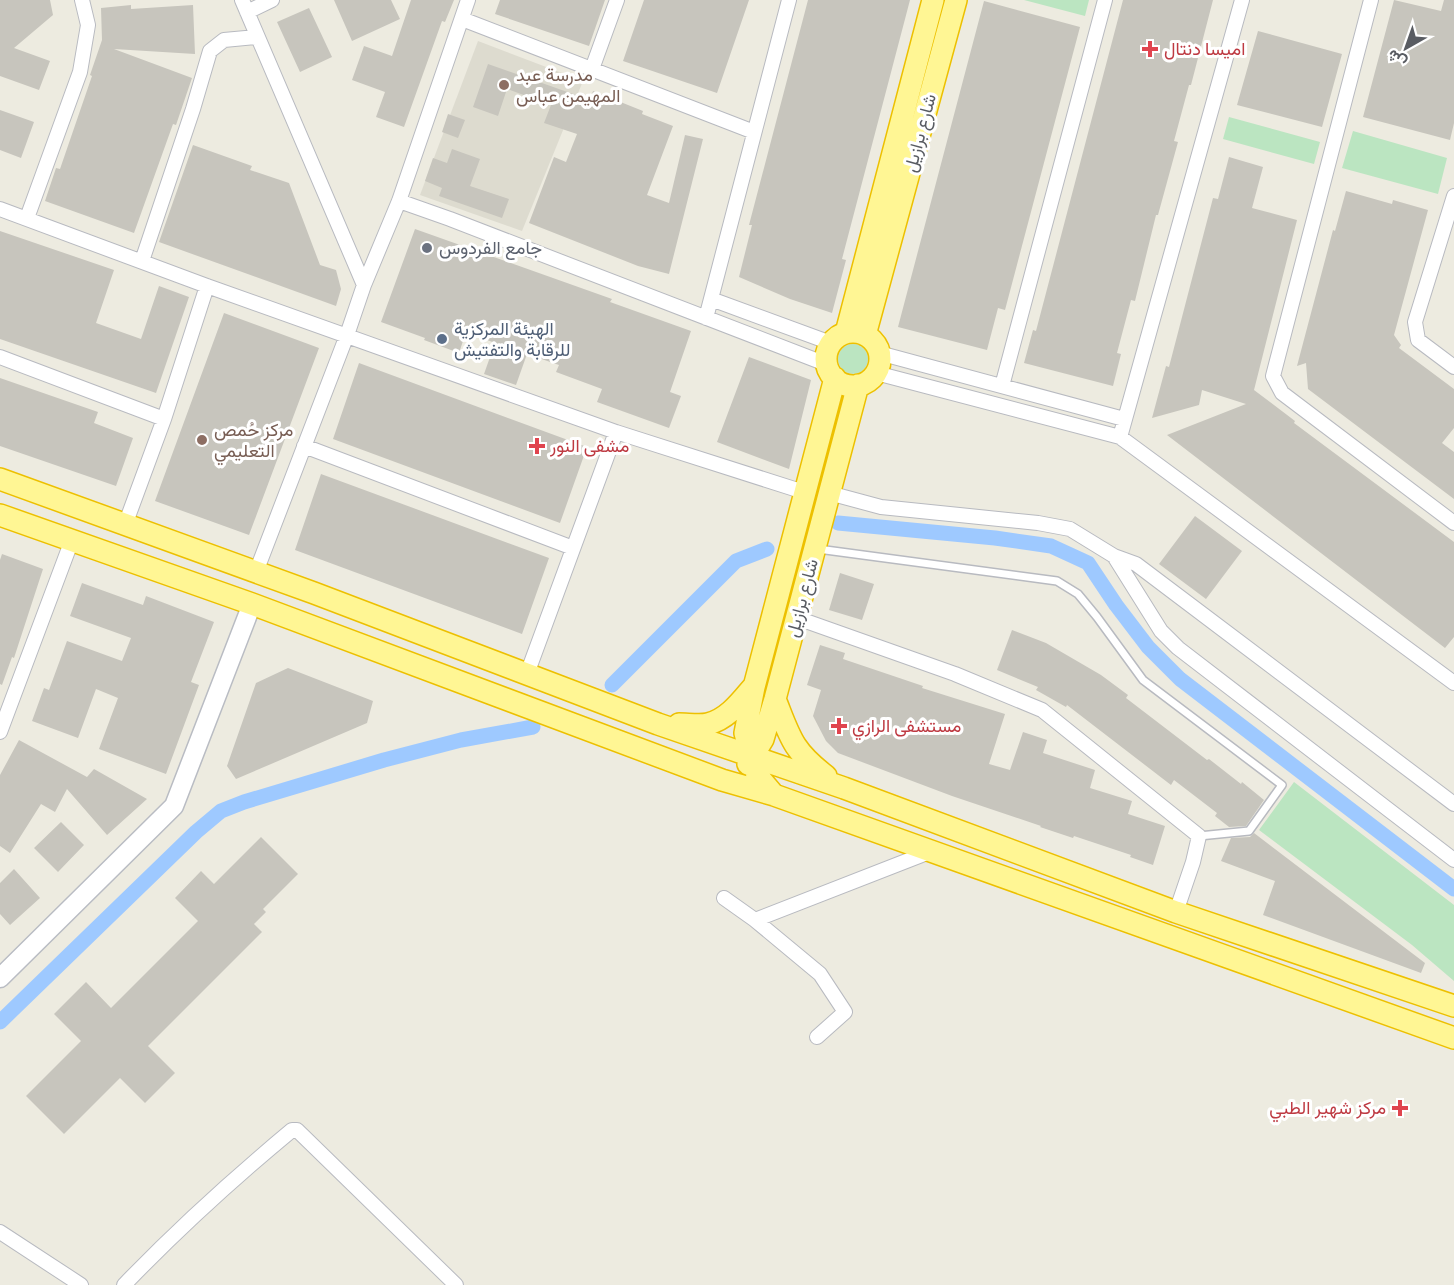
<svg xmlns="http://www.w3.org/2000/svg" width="1454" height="1285" font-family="Overpass,Vazirmatn,sans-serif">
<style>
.education{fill:#dddbcf}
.green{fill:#bbe5c1}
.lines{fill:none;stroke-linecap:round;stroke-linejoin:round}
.canal{stroke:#9ec9ff;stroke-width:15}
.building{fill:#c7c5bd}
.service-casing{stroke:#b8bac0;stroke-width:10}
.minor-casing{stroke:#b8bac0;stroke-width:16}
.secondary-casing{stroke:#b9bcc3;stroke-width:21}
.trunk-casing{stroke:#edc000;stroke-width:24}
.service{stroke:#fff;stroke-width:7}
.minor{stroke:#fff;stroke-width:14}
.secondary{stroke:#fff;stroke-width:18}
.trunk{stroke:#fff694;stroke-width:21}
.health-dot{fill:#e0444e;stroke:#fff;stroke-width:2}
.education-dot{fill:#8d6e63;stroke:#fff;stroke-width:2}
.worship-dot{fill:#6b7280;stroke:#fff;stroke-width:2}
.service-dot{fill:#5c6f8a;stroke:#fff;stroke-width:2}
.labels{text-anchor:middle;stroke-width:6;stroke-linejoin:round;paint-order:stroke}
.health-label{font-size:18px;fill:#be3a42;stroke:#fff;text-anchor:start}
.education-label{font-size:18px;fill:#785e54;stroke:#fff;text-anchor:start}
.street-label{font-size:18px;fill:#595c62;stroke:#fff}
.worship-label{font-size:18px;fill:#5b616d;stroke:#fff;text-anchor:start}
.service-label{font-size:18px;fill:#4e5e75;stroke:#fff;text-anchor:start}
</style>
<rect width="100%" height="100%" fill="#edebe0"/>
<path class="education" d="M478,41L583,81L522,231L420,195Z"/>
<path class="green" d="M1024,0H1089L1085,16Z
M1229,117L1320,142L1314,164L1223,139Z
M1353,131L1447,158L1438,194L1342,168Z
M838 359a15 15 0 1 1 30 0a15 15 0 1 1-30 0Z
M1294,782L1454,905V981L1412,945L1259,830Z"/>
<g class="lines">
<path class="canal" d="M838,523L995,538L1051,546L1088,563L1116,605L1148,647L1180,679L1454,889
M612,685L736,561L767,549
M0,1022L196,832L221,811L244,802L384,760L461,740L533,727"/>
</g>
<path class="building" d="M0,0H50L53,15L14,48L50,61L39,90L0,76Z
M334,0H391L400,19L352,41Z
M411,0H454L445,22L442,21L404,127L376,117L385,92L352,80L364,46L392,56Z
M500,0H605L589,46L495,14Z
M644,0H749L717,93L623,61Z
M808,0H910L842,259L846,260L832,313L790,299L739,277L752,225H749Z
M1123,0H1213L1191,85H1189L1174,141L1178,142L1158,215H1156L1135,301L1131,300L1117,353L1121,354L1113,386L1024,363L1033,330L1036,331Z
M1394,0L1441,11L1444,0H1454V123L1450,140L1363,117Z
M984,1L1080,27L1005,310L998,308L987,350L898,327Z
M131,5V9L193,5L195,54L114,49L192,78L176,125L173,124L134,233L45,201L56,168L60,169L92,76L90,75L102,40L101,8Z
M309,8L332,57L300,72L277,22Z
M1258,31L1342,54L1322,127L1237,105Z
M488,64L590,100L593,91L643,111L642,114L673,126L647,195L669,203L685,135L703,139L669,274L638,266L529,223L554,157L566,162L577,134L544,123L551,105L507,89L498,116L473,107Z
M0,110L34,122L21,158L0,150Z
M448,114L465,120L458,138L442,132Z
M193,145L252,166L250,170L289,183L320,265L336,270L341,289L336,306L159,242Z
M452,149L480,159L470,186L509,199L502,218L439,196L442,188L425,181L433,158L447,163Z
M1229,157L1263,167L1252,208L1297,220L1254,390L1295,421L1294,423L1454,542V637L1445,648L1167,435L1246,404L1202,390L1199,405L1152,418L1166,366L1169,367L1213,198L1218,199Z
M1346,191L1392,204L1393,200L1428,210L1394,335L1401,345L1399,348L1454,389V428L1442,443L1454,452V499L1308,389L1306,363L1297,366L1333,230L1335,231Z
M415,229L612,299L610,302L691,331L670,392L681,396L669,428L597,402L602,389L556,372L559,365L527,354L516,385L484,374L495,343L466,332L459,353L424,340L425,338L381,322Z
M0,231L114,270L96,323L141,339L159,286L189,297L156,393L0,339Z
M224,313L319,348L249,535L155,501Z
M749,357L811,380L789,469L717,442Z
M359,363L587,447L560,523L333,439Z
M0,378L98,412L94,423L133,438L116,486L0,446Z
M321,474L549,558L522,634L295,550Z
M1195,516L1242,551L1206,599L1159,564Z
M2,554L43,569L14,658L12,657L2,685L0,684V560Z
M840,573L874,584L862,620L829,610Z
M82,583L143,605L146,596L214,622L191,682L199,685L166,774L99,749L118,698L96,689L78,738L32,721L44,688L49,690L67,641L122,661L131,638L70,616Z
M1012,630L1046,643L1101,675L1128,695L1126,698L1207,760L1209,759L1241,784L1242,782L1264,800L1246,826L1229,827L1215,816L1217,813L1174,780L1171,785L1067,705L1066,707L1036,690L1038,687L997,670Z
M820,645L845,653L843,659L923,686L922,688L1005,714L989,764L1010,770L1023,732L1047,740L1043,753L1095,770L1090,788L1132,801L1128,814L1165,826L1153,865L1130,857L1131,855L1074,836L1073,838L1040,827L1041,826L952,796L838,753L826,741L813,716L821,690L807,685Z
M288,668L373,701L367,723L236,779L227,766L256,683Z
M19,740L87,777L94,769L147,799L107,835L67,789L55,812L41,804L10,853L0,846V775Z
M61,822L84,845L58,872L34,848Z
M1254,833L1425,963L1421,973L1263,915L1275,881L1221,861L1231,838L1250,837Z
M261,837L298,874L263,909L266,912L254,924L262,932L148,1046L175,1073L145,1103L120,1078L64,1134L26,1096L81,1041L54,1014L86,982L111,1008L198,921L175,898L201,871L214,884Z
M14,869L40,898L10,925L0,914V883Z"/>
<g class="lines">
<g class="service-casing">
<path id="service" d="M818,549L1057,581L1078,594L1097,617L1143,680L1282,785L1249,831L1199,836"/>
</g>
<g class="minor-casing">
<path id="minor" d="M242,0L364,285
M1371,0L1273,376L1282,393L1454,523
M247,12L272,0
M462,19L754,132
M592,69L617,0
M1454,196L1415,322L1418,340L1454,367
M399,201L450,219L826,364
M0,209L207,286L616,432L804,492
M27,218L80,72L88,25L82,0
M142,261L193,109L210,51L224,40L257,37
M711,299L831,343
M706,318L789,0
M879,353L1124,419
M0,357L164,419L125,525
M876,373L1120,437L1454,683
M1002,386L1105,0
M164,419L207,286
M1120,437L1242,0
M304,446L573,548
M829,493L881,507L1038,523L1070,529L1114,556L1161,631L1178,648L1454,860
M1114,556L1136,564L1454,804
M256,572L347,335L364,285L399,201L468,0
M797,618L955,674L1042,710L1199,836L1193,862L1176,912
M527,674L616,432
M0,732L72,540
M724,898L755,920
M817,1037L845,1012L820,974L755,920L932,851
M0,1232L81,1285
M124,1285C177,1230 233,1179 292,1130H297L456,1285"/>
</g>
<g class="secondary-casing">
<path id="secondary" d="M0,978L174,806L252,604"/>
</g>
<g class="trunk-casing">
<path id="trunk" d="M826 359a27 27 0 1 1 54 0a27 27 0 1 1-54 0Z
M846,333L933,0
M865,335L956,0
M0,479L314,593L658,724L844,788L1176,912L1454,1006
M0,515L252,604L722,780L774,795L1454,1038
M775,699C790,737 792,750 826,776
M679,724C688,724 700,726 708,724C728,719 741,701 753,687
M748,764L763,739L775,699L858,385
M774,795L757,775L745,733L754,687L835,378"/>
</g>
<use href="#service" class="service"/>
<use href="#minor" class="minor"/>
<use href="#secondary" class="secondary"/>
<use href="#trunk" class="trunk"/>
</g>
<g class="health-dot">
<path d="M1147 40h6v6h6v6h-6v6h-6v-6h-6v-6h6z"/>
<path d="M534 437h6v6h6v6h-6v6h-6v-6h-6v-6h6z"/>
<path d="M836 717h6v6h6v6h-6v6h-6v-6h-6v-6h6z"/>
<path d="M1397 1099h6v6h6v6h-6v6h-6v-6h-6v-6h6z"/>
</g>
<g class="education-dot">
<circle cx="504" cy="85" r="6"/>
<circle cx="202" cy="440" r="6"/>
</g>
<circle class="worship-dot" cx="427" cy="248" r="6"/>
<circle class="service-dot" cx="442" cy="339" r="6"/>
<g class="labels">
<g class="health-label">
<text x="1164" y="55">اميسا دنتال</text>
<text x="550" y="452">مشفى النور</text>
<text x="852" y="732">مستشفى الرازي</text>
<text x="1386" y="1114" text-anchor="end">مركز شهير الطبي</text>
</g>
<g class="education-label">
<text x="516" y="81">مدرسة عبد<tspan x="516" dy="21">المهيمن عباس</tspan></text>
<text x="214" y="436">مركز حُمص<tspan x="214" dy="21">التعليمي</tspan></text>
</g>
<g class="street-label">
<text transform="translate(920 133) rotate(-75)" y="6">شارع برازيل</text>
<text transform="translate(802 598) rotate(-75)" y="6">شارع برازيل</text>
</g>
<g class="worship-label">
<text x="439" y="254">جامع الفردوس</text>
</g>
<g class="service-label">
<text x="454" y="335">الهيئة المركزية<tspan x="454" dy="21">للرقابة والتفتيش</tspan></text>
</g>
</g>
<g transform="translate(1406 48) rotate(220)" stroke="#ffffff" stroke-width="4.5" paint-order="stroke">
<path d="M0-4.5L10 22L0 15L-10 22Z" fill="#595c62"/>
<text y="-9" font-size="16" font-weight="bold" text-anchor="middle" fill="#595c62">ش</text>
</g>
</svg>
